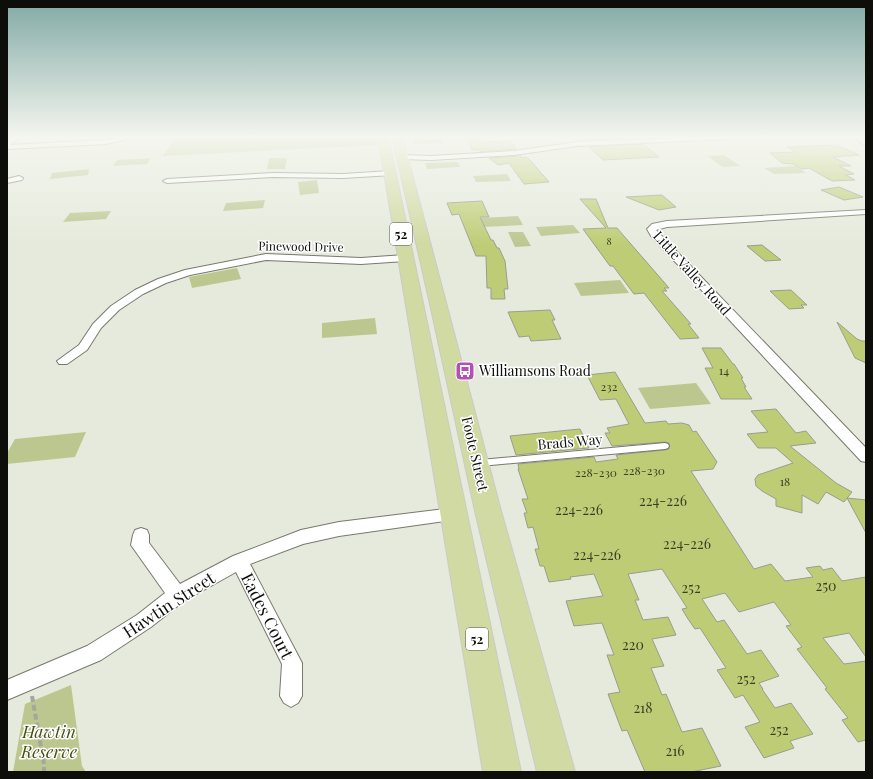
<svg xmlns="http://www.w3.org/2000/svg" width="873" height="779" font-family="'Playfair Display',serif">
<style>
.green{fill:#bcc790}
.building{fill:#becd75;stroke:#999c8f}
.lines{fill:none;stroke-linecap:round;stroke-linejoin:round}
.lane-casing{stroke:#77796d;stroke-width:2}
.street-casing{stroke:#77796d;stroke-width:2}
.secondary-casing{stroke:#77796d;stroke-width:2}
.primary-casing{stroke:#cacac9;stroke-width:2}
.path-far1{stroke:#a4a79c;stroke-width:1.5;stroke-dasharray:2 1;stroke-linecap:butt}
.path{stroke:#a4a79c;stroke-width:4;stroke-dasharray:6 3;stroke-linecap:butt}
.lane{fill:#fff;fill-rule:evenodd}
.street{fill:#fff;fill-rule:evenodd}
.secondary{fill:#e8edd0;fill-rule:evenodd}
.primary{fill:#d1daa2;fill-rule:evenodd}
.labels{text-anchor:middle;stroke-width:3;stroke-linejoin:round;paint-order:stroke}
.far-number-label{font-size:10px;fill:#393e25}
.far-street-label{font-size:12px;fill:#0d0e0a;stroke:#fff}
.number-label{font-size:12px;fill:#393e25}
.shield{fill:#fff;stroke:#565654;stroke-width:1}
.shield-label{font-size:13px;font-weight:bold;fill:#0d0e0a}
.street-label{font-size:14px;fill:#0d0e0a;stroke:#fff}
.poi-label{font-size:14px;fill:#0d0e0a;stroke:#fff;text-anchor:start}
.near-number-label{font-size:14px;fill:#393e25}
.near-street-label{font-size:17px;fill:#0d0e0a;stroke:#fff}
.near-park-label{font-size:17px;font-style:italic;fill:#464f0d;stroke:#fff}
</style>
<rect width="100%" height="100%" fill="#e6eadc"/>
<path class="green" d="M176,136H376L378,145L163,156Z
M442,138L444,143L414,144L412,139Z
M724,155L740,166L723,167L707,156Z
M151,158L147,164L113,166L117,160Z
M269,158H287L285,169H267Z
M458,162L460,167L427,169L425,163Z
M796,166L806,173L774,174L764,168Z
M89,169L88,175L50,179L52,173Z
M507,174L511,181L476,182L473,176Z
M317,180L319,193L300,195L298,182Z
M265,200L263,208L223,211L226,203Z
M111,211L106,219L63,222L70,213Z
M518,216L523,225L483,227L479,218Z
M573,225L580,233L541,236L536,227Z
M508,232H523L531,246L515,247Z
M237,268L241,279L192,288L189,277Z
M620,280L629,293L581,296L574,283Z
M375,318L377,334L322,338V323Z
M696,383L711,404L650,409L638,388Z
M86,432L75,457L7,464V453L15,439Z
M71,685L82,766L86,772H13L25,704Z"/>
<path class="building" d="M577,136H632L635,138L582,140Z
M468,138H478L480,142L511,141L516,149L481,152L478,150H472Z
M643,144L659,157L603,160L589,147Z
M836,145L859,155L833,157L851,166H839L854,174L846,175L855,180L832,181L809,168L802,169L793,164L782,163L770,153L796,152L787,147Z
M521,156L522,158L526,157L530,160L549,182L524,184L509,163L498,165L489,158Z
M839,187L863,197L844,200L821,190Z
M662,195L676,207L659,210L626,197Z
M580,199H596L608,228H617L663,281L669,288H664L667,291H662L691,324H688L699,338L680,339L644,293L634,294L613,266H610L583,229L606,228Z
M482,201L489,217H480L491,240H493L497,248H499L505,261L508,289H504L505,299H491V288H487L486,256H476L459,214L452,215L447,203Z
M762,245L781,260L765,261L747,246Z
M791,290L807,305H801L804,308L789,309L770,291Z
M550,310L555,320H552L561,339L531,341L529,336L519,337L508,312Z
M837,322L857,339L862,341H866V363L855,358Z
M702,348H721L733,364H734L743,378H741L746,387H744L752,399H721L705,368H713Z
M615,372L645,423L666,421L668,424L682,423L689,425L693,432L696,431L717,462L713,469L691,471L754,569L771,564L785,581L813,577L806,568L820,566L823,570L832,568L842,581L866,577V657L849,633L823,638L844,664L866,661V740L858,742L842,720L848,718L825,689L827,688L797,649L802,647L786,626L791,625L774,602L739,612L725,593L702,599L717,622L724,620L747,654L761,650L779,676L759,683L763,689H762L775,708L791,703L813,734L790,741L794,748L764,758L745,727L760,722L743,695L735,698L717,670L726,668L700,628L695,629L688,619L682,609L687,608L662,569L628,574L639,600H635L643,620L668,617L676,635L652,639L664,666L651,668L662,695L666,694L682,732L702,728L721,766L691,772H645L627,730L622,731L608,694L620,692L607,655H614L602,623L574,626L566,601L603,596L594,574L570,577L571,579L549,582L544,566H540L535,549H539L533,527L528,528L524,513H527L522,499H528L518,469H519L518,464L594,457L596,462L618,459L616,455L665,450L669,449V443L665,442L612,446L605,433H610L607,428L629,424L616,399L600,400L587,375Z
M776,409L796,433L806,431L816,443L790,446L836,483L852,492L844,502L826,492L818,504L802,495V513L776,506V499L762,491L756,486L755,479L758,475L793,463L776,448H758L747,434L768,432L751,411Z
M580,429L589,448L516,455L510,436Z
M847,498L866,500V533Z"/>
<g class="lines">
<g class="lane-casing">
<path id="lane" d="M665,443L668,444L669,446L668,448L665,449L480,466L477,465L476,463L477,461L480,460Z"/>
</g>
<g class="street-casing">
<path id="street" d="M15,136H22L10,145L106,140L125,136H133L120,141L106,144L7,149V141Z
M719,136H731L732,137L729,139L577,146L514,155L431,160L403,159L400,157L403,155L431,156L514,151L577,142Z
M390,171L394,173L393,175L343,178L273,177L167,183L163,181L167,179L273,173L343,174Z
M19,176L23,178L22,180L7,183V179Z
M866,210V214L667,227L656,230L866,448V462L861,461L651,236L647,229L652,224L667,221Z
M266,254L361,258L405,255L410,258L405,261L361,264L266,260L190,275L166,283L143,294L119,310L101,328L87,350L67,364H59L57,361L79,345L93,324L111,306L135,290L158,279L185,270Z
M453,508L459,509L461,514L459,519L339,536L303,544L250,564L302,663V696L298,703L291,707L284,703L280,696L282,664L236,572L184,601L151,627L101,660L7,700V680L87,646L137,615L165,593L131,545L133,535L135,530L141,528L147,530L149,535V543L180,584L233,556L301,530L339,522Z"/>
</g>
<g class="secondary-casing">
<path id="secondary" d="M852,136H862L866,138V146L863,145Z"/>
</g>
<g class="primary-casing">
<path id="primary" d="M378,136H388L521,772H483Z
M392,136H402L501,511L575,772H537L475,511L430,304Z"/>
</g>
<path class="path-far1" d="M771,136H816"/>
<path class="path" d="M32,696L44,764V772"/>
<use href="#lane" class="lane"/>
<use href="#street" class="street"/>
<use href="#secondary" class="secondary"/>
<use href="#primary" class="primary"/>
</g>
<linearGradient id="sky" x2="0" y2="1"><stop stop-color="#82a9a5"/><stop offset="0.56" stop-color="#f4f6ef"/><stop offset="1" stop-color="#f4f6ef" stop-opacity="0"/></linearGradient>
<rect width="873" height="245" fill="url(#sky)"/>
<defs>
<g id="bus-square" transform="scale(1)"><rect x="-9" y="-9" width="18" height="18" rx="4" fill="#b44fb4" stroke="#fff"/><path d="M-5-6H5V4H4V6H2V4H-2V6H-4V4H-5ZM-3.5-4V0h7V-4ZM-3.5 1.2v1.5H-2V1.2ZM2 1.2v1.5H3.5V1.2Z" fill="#fff"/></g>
</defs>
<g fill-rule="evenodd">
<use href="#bus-square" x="465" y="371"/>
</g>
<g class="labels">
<g class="far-number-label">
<text x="609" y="245">8</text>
</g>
<g class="far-street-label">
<text transform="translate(301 247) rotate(1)" y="4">Pinewood Drive</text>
</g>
<g class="number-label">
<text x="724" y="375">14</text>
<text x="609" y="391">232</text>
<text x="644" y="475">228-230</text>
<text x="596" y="477">228-230</text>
<text x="785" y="486">18</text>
</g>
<g class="shield">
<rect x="390" y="223" width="22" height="22" rx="3"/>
<rect x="466" y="628" width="22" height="22" rx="3"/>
</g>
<g class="shield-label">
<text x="401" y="239">52</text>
<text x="477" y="644">52</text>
</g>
<g class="street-label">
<text transform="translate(692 273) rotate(48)" y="5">Little Valley Road</text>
<text transform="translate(570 442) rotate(-5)" y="5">Brads Way</text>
<text transform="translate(475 454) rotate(77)" y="5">Foote Street</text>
</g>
<g class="poi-label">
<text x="479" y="376">Williamsons Road</text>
</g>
<g class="near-number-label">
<text x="663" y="506">224-226</text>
<text x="579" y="515">224-226</text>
<text x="687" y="549">224-226</text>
<text x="597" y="560">224-226</text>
<text x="826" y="591">250</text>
<text x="691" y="593">252</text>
<text x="633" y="650">220</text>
<text x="746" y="684">252</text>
<text x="643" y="713">218</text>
<text x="779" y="735">252</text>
<text x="675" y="756">216</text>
</g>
<g class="near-street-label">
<text transform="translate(169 605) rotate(-33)" y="6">Hawtin Street</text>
<text transform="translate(267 616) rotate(63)" y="6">Eades Court</text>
</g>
<g class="near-park-label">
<text x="49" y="738">Hawtin<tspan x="49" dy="20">Reserve</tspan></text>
</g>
</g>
<rect width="873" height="779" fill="none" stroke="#0d0e0a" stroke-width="16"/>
</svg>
